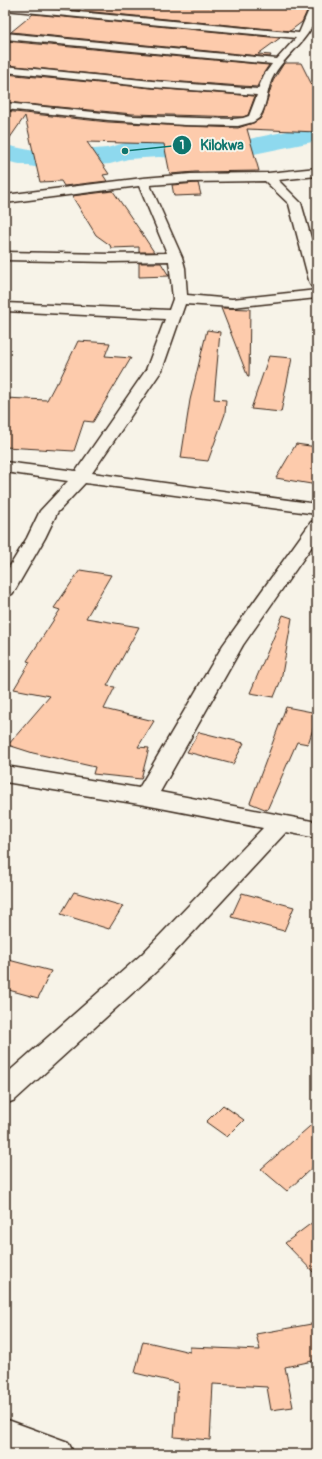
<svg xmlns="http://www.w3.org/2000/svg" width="322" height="1459" font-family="Pangolin,sans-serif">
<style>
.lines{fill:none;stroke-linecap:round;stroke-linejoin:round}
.river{fill:#8ed9ee;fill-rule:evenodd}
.building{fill:#fdcbac;stroke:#3b2a1e}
.street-casing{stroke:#3b2a1e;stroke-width:3}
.street{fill:#f7f3e8;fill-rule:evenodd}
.leader{fill:none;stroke:#0f766e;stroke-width:1.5}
.callout-dot{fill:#0f766e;stroke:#f7f3e8;stroke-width:1.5}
.mark-label{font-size:12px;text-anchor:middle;font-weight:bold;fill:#fff}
.callout-label{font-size:14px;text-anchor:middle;font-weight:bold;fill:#0f766e;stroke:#f7f3e8;stroke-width:4;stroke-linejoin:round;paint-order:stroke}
</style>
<rect width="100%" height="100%" fill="#f7f3e8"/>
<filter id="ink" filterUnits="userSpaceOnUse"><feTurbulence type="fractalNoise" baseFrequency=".025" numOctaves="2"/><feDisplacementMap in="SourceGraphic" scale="8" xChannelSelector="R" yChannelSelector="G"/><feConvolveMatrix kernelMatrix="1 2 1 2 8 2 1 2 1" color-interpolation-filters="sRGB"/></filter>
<g filter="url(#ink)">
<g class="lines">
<path class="river" d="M317,125V141L235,158L209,160L159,157L128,159L110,164L44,169L5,161V145L44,153L107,148L125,143L159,141L209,144L235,142Z"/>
</g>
<path class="building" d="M45,5H196L193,7L300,8L299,11H307L302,22L290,31L42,7Z
M33,14L280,38L258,54L271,55L270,57L11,32Z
M5,41L269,65L263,74L257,87L152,80L5,65Z
M284,63H301L313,87L317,105V132L247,129L259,171L195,172L170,174L164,144L87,142L109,174L103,175L107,181L64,186L61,181L40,182L25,116L5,145V111L108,122L185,126L238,128L253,123L260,119L263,114L273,81Z
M5,74L152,88L255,96L248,115L243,117L133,114L5,102Z
M198,183L201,195L174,196L172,185Z
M113,191L139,229L154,252H139V247L111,248L110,245L96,235L72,196Z
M139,263H161L169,276L139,277Z
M221,308L250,309L249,377H248Z
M207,330L220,332L214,399L226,400L225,414L208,461L181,458L190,400Z
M78,341L110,343L105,356L131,358L93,422L84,421L74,451L5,447V398L47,400L56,383H58Z
M269,356L292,358L281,412L251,409Z
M296,444L317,447V485L276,478Z
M80,570L111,575L86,618L139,627L107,686L115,687L104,709L154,721L138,747L149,748L141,779L93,774L95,767L33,753L8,745L50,696L14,689L30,662L27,661L60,610L54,608Z
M283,615L292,618L281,680L274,697L250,693Z
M286,707L317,713V717L308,744L297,742L267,810L250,803Z
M199,732L244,743L233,764L187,752Z
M74,892L123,906L109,929L61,914Z
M242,893L294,907L284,931L231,917Z
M5,959L51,971L38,998L5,989Z
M223,1105L244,1120L227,1137L206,1122Z
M317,1120V1163L287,1191L261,1169Z
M317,1219V1276L285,1243Z
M317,1323V1360L285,1367L293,1407L271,1410L267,1387L213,1384L210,1440L174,1437L178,1383L135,1373L143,1341L190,1352V1347L260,1350L256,1334Z"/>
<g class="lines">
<g class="street-casing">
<path id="street" d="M5,5L299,33L311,5H317C317,36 288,51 274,75C266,88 268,105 259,118L253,122L238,126L185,125L108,120L5,109V103L133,116L233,119L243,118L249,116L257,95L152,87L5,72V66L152,81L258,89L264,75L272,64L5,39V33L277,59L296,38L5,10Z
M317,168V176L278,180L301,203L317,259V288L312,287L310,284L289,204L265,181L191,182L150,185L182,257L185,268L187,295L232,299L317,290V298L232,307L185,304L162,370L92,473L317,504V514L85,483L57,513L45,538L15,590L12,594L5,596V574L27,538L40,511L68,481L5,472V462L76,471L146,370L165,319L5,311V303L169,310L173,299L169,261L110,262L5,260V252L110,254L167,253L139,186L5,203V195L143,178L191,174L268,173Z
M317,521V539L243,645L160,792L317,822V838L286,832L160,968L15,1100L5,1104V1075L142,954L263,828L145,805L5,782V766L139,788L223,645L311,522Z
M5,1419L68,1442L74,1454L5,1453Z"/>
</g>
<use href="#street" class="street"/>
</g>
</g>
<path class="leader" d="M125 151L182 145"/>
<g class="callout-dot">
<circle cx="125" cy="151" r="4"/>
<circle cx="182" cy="145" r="10"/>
</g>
<g class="mark-label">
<text x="182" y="149">1</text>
</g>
<g class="callout-label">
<text x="222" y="150">Kilokwa</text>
</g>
<rect width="322" height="1459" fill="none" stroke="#f7f3e8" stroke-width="20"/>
<rect x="10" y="10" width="302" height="1439" fill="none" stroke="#3b2a1e" stroke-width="1.5" filter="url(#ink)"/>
</svg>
